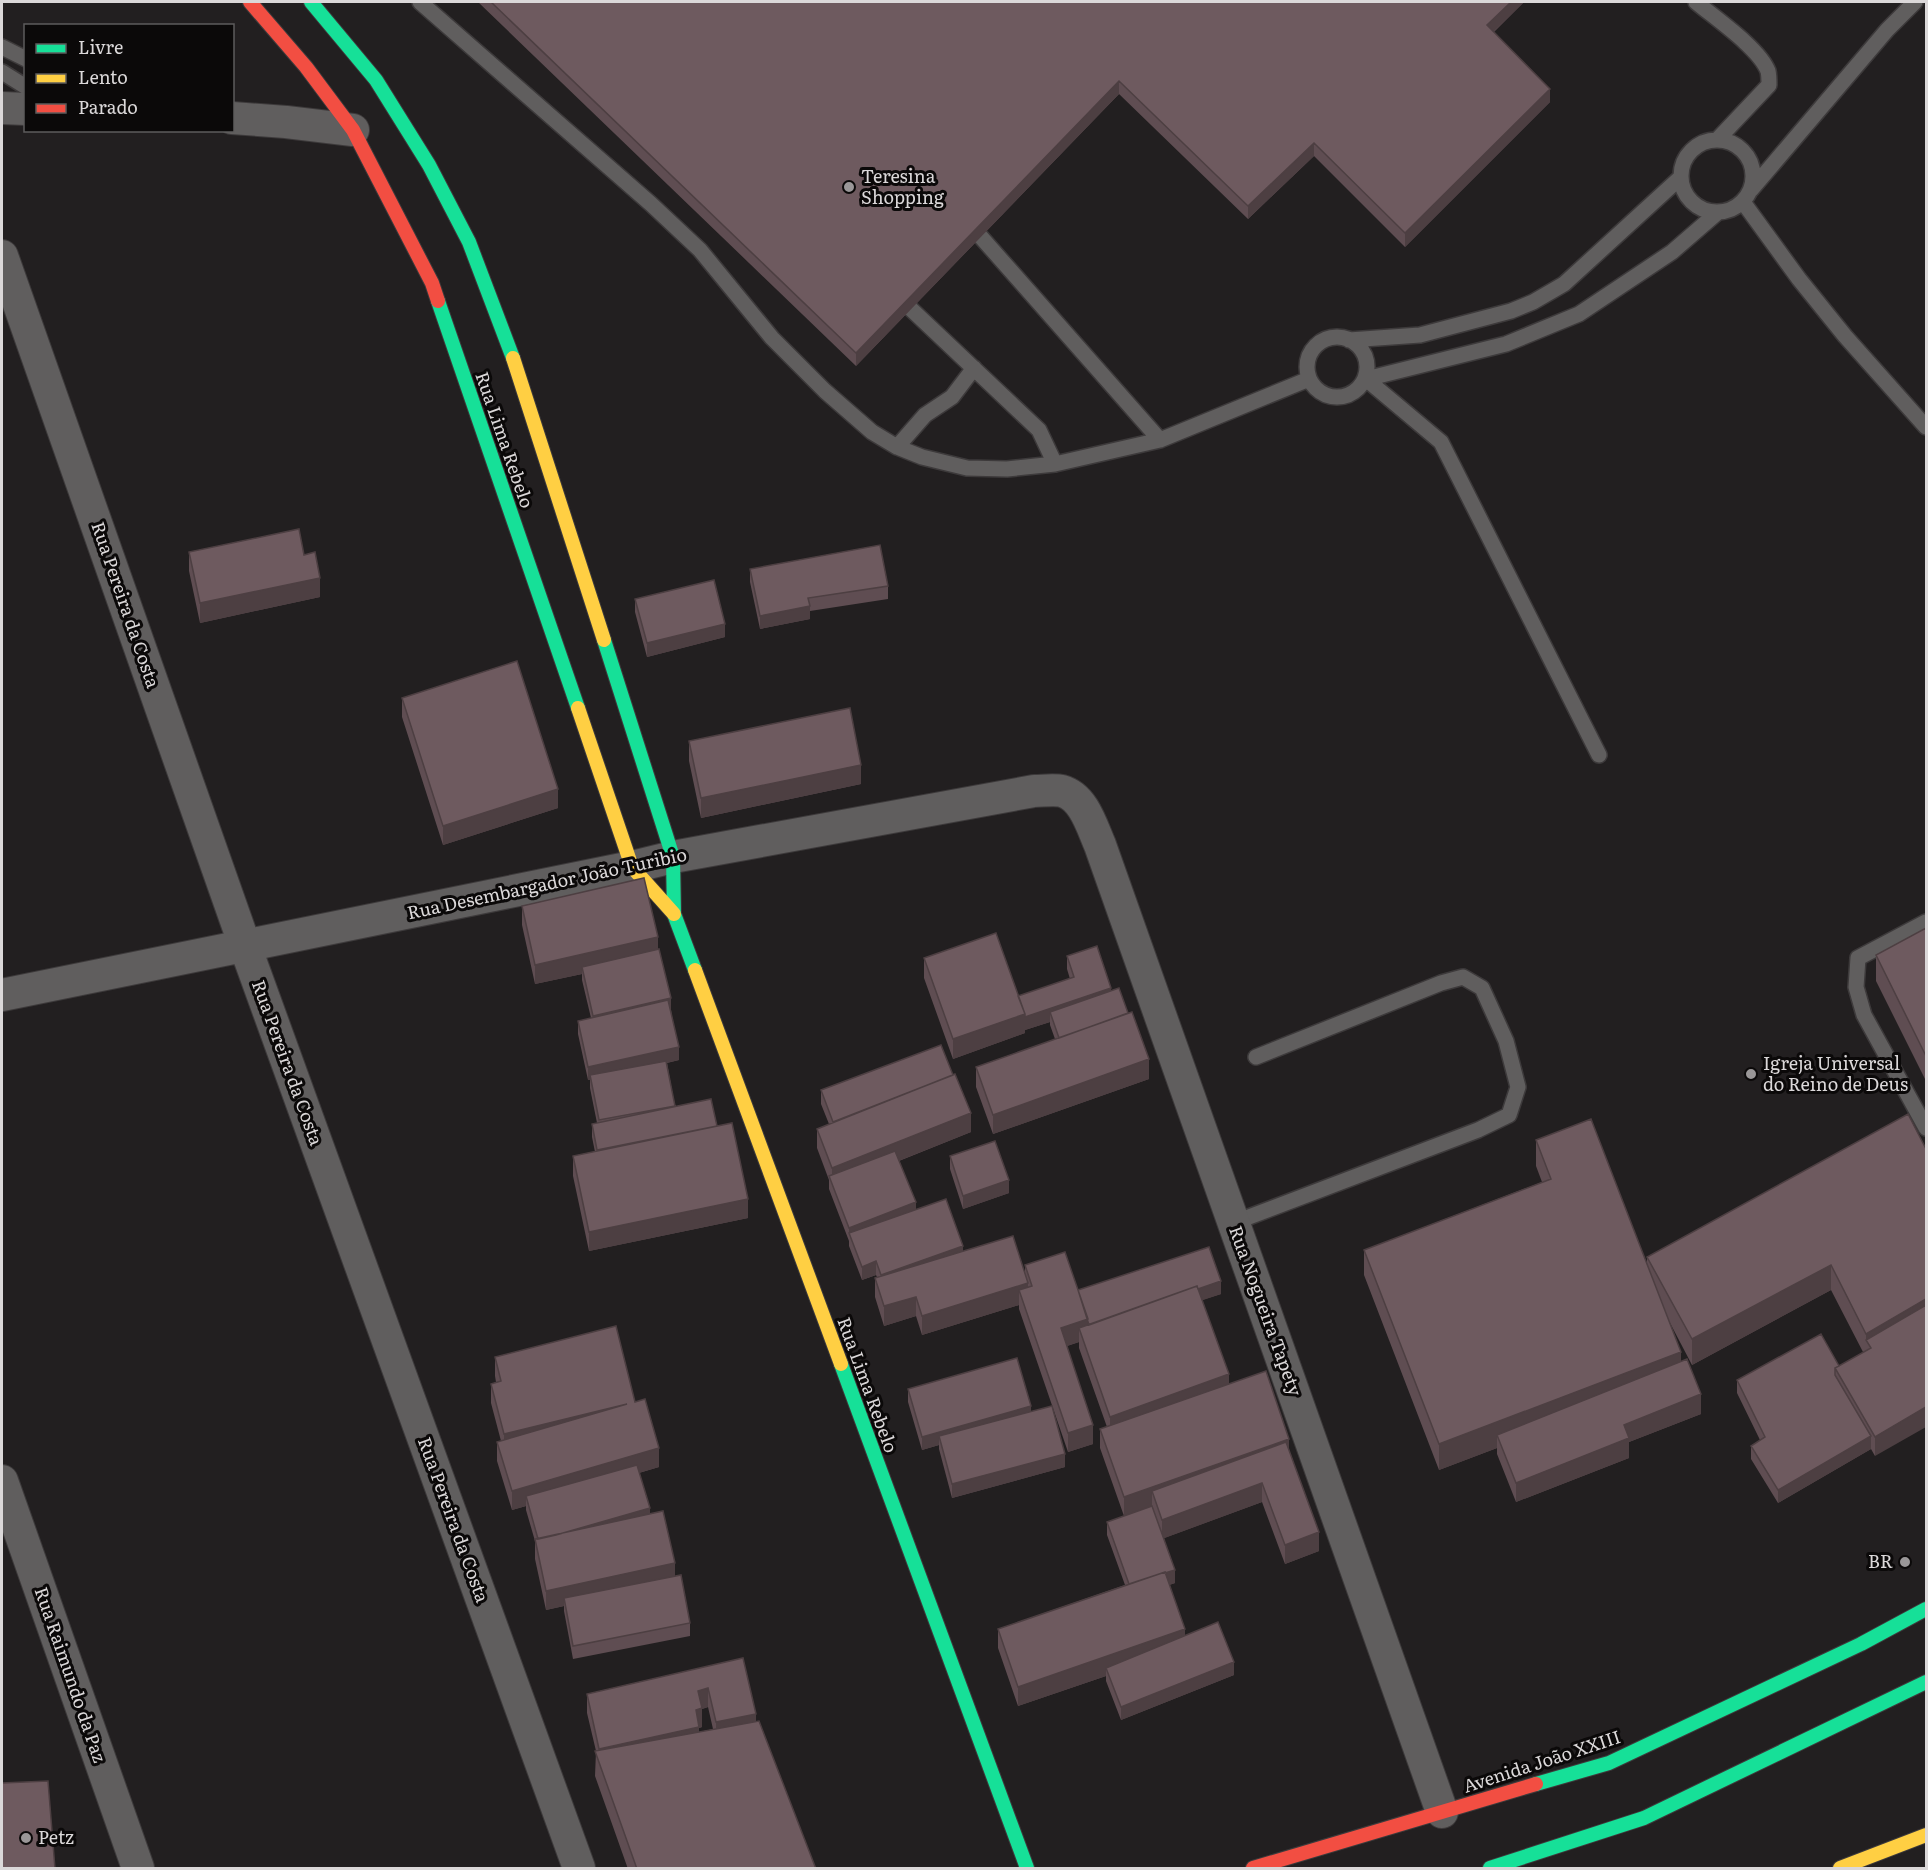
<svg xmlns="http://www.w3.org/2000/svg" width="1928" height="1870" font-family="Literata,serif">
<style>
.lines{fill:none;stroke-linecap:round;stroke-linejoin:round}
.lane-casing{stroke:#3d3a3b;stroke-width:18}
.street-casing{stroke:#3d3a3b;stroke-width:34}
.fast-casing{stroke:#3d3a3b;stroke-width:16}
.slow-casing{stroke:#3d3a3b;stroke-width:16}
.jam-casing{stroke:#3d3a3b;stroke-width:16}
.lane{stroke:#605e5e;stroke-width:15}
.street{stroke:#605e5e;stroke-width:32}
.fast{stroke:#16e098;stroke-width:14}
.slow{stroke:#ffcf43;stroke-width:14}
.jam{stroke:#f24e42;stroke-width:14}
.wall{fill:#5f4d52;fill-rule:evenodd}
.shaded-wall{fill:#4d3f42}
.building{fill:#6e5a5f;stroke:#4d3f42;stroke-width:1.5}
.poi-dot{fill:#9a9798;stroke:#0b0909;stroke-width:2}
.labels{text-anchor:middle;stroke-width:6;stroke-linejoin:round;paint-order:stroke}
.poi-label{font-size:18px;fill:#dbd8d9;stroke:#0b0909;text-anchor:start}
.street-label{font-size:18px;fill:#dbd8d9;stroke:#0b0909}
</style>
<rect width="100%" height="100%" fill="#221f20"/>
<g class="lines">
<g class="lane-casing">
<path id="lane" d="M420,2L651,204L700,250L772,338L825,391L872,432L897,447L922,457L967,468L1007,469L1055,464L1160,440L1309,379
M1696,2C1715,18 1759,48 1768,71C1769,75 1769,80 1769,85L1717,140
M2,47L26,59
M2,72L26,87
M1681 176a36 36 0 1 1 72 0a36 36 0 1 1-72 0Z
M1751,190L1887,30L1915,2
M1743,202L1799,279L1845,336L1926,427
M981,237L1160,440
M911,309L1039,430L1055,464
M1307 367a30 30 0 1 1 60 0a30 30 0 1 1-60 0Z
M1349,340L1420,335L1511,311L1533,302L1564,284L1681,177
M1366,379L1441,442L1599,755
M1366,379L1506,344L1579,314L1672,252L1717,213
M897,447L925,415L952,397L974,368
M1926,922L1858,958L1856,987L1864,1015L1926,1128
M1233,1223L1478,1130L1509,1115L1518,1087L1506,1041L1482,988L1463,977L1441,983L1256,1057"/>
</g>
<g class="street-casing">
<path id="street" d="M2,108L26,109
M232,118L286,122L353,130
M2,256L245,946L579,1868
M2,995L632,867L673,857L1034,791C1042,791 1054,789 1062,791C1084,797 1092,827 1100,845L1442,1812
M2,1481L138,1868"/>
</g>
<g class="fast-casing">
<path id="fast" d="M311,2L376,80L429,165L469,242L513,358
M438,301L578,708
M604,640L673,857L674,914L695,970
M841,1364L1027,1868
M1536,1784L1609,1763L1861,1644L1926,1609
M1490,1868L1644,1818L1926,1682"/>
</g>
<g class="slow-casing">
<path id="slow" d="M513,358L604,640
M578,708L632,867L674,914
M695,970L841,1364
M1840,1868L1926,1835"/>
</g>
<g class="jam-casing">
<path id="jam" d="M250,2L306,67L353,130L432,283L438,301
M1253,1868L1536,1784"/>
</g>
<use href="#lane" class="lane"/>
<use href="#street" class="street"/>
<use href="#fast" class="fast"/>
<use href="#slow" class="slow"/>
<use href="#jam" class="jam"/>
</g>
<path class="wall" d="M478,2H1524L1494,32L1550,102L1405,247L1314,156L1248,219L1119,94L856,366Z
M189,552L304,555L320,597L200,623L189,571Z
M750,569L888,586V599L810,611V619L760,629L750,582Z
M635,599L725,637L647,657L635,612Z
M402,698L558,808L443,845L402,717Z
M689,741L861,784L701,818L689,761Z
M522,906L658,949L671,1010L679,1060L667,1063L675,1107L717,1126L748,1218L589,1251L573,1176V1156L595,1152L592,1137V1124L597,1123L590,1088V1080H588L578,1034V1021L591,1018L582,980V974L535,984L522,925Z
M1926,928V1081L1876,981V955Z
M1067,956L1111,991L1149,1079L993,1134L976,1087V1067L1055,1039L1050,1025V1022L1025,1030V1033L953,1059L924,978V958L1018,996L1070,979L1067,969Z
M821,1090L971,1132L899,1161L916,1210L963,1251L1025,1275V1265L1078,1290L1221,1294L1202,1300L1229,1384L1289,1451L1319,1551L1285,1564L1262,1502L1164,1538L1175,1583L1169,1585L1185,1636L1234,1675L1121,1720L1106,1681V1676L1018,1706L998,1648V1629L1125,1585L1107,1535V1522L1124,1516L1100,1448V1429L1107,1427L1079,1348V1342L1067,1346L1093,1444L1068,1452L1019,1309V1305L922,1335L916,1316L884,1326L875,1297V1278L877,1277L876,1275L862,1280L849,1246V1241L829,1189V1180L817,1148V1129L829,1124L821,1104Z
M1908,1114L1875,1456L1871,1449L1778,1503L1751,1459V1446L1760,1440L1737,1393V1380L1839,1366L1863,1352L1831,1290L1692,1365L1669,1321L1681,1362L1701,1414L1629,1442V1458L1516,1502L1497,1454V1448L1439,1470L1364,1275V1250L1542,1182L1536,1166V1140L1647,1266V1257Z
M950,1156L1009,1193L963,1209L950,1169Z
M495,1357L635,1402L659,1467L639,1473L650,1514L675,1576L690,1623V1636L573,1659L564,1611V1606L546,1610L535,1559V1541L526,1510V1506L512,1510L497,1461V1442L501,1441L491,1403V1384L496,1382L495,1376Z
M908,1389L1031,1412L1065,1467L952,1498L939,1449V1445L922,1450L908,1402Z
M743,1658L756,1722L816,1869H628L595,1776L596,1751L587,1713V1694ZM708,1707L713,1729L699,1732V1728L702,1727V1709Z"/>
<path class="shaded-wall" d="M1511,2H1524L1487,38V25Z
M1119,81V94L856,366V353Z
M1550,89V102L1405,247V233Z
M1314,143V156L1248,219V206Z
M320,578V597L200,623V603Z
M810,606V619L760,629V616Z
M725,624V637L647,657V643Z
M861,765V784L701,818V798Z
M558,789V808L443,845V826Z
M658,937V957L582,967V974L535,984V965Z
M1111,988V1001L1050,1012V1022L1025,1030V1033L953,1059V1039L1025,1014Z
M671,998V1011L593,1029V1016Z
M679,1047V1060L591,1080L590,1075V1080H588V1067Z
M1149,1059V1079L993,1134V1115Z
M971,1113V1132L833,1187L832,1184V1168Z
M1009,1180V1193L963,1209V1196Z
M748,1199V1218L589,1251V1232Z
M916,1202V1215L849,1233V1241V1228Z
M963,1246V1259L881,1275Z
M876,1261V1275L862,1280V1267Z
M1831,1265V1290L1692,1365V1339Z
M1221,1281V1294L1090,1338V1325Z
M1028,1283V1303L1019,1290V1305L922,1335V1316Z
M916,1297V1316L884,1326V1306Z
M1926,1299V1325L1871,1348L1866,1340V1334Z
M1088,1319V1338L1079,1328V1342L1061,1348V1328Z
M1681,1352V1378L1497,1435V1448L1439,1470V1444Z
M1229,1374V1393L1110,1436V1417Z
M1701,1394V1414L1629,1442V1458L1516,1502V1483L1624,1425Z
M627,1404L504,1454V1434Z
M1031,1406V1419L939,1436V1445L922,1450V1437Z
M1926,1407V1427L1875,1456V1437Z
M1093,1425V1444L1068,1452V1433Z
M1871,1436V1449L1778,1503V1490Z
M1289,1439V1459L1152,1491V1507L1124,1516V1497Z
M659,1448V1467L528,1505L526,1496V1506L512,1510V1491Z
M1065,1454V1467L952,1498V1484Z
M1262,1483V1502L1162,1539V1520Z
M650,1508V1521L538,1540Z
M1319,1532V1551L1285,1564V1545Z
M675,1563V1582L564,1598V1606L546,1610V1591Z
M1175,1570V1583L1130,1599V1586Z
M1185,1629V1649L1106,1668V1676L1018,1706V1687Z
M1234,1662V1675L1121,1720V1707Z
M708,1688V1707L702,1709V1727L699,1728V1746L599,1763V1749L696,1710L698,1691Z
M756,1714V1733L716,1742V1722Z"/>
<path class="building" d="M491,2H1511L1487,25L1550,89L1405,233L1314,143L1248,206L1119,81L856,353Z
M299,529L304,555L315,552L320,578L200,603L189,552Z
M880,545L888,586L808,598L810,606L760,616L750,569Z
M714,580L725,624L647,643L635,599Z
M517,661L558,789L443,826L402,698Z
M850,708L861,765L701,798L689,741Z
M644,878L658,937L535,965L522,906Z
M1926,928V1056L1876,955Z
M996,933L1025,1014L953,1039L924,958Z
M1097,946L1111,988L1025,1017V1014L1018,996L1074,977L1067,956Z
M659,949L671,998L593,1016L582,967Z
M1119,988L1128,1013L1059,1038L1050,1012Z
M668,1000L679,1047L588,1067L578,1021Z
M1132,1012L1149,1059L993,1115L976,1067Z
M941,1045L953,1075L833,1122L821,1090Z
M666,1061L675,1106L599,1120L590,1075Z
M955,1074L971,1113L832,1168L817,1129Z
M711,1099L717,1126L597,1150L592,1124Z
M1908,1114L1926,1149V1299L1866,1334L1831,1265L1692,1339L1647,1257Z
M1591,1119L1681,1352L1439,1444L1364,1250L1551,1179L1536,1140Z
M732,1123L748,1199L589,1232L573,1156Z
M995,1141L1009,1180L963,1196L950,1156Z
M895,1151L916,1202L849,1228L829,1176Z
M946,1199L963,1246L881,1275L876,1261L862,1267L849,1233Z
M1013,1236L1028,1283L922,1316L916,1297L884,1306L875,1278Z
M1209,1247L1221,1281L1198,1289L1197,1286L1089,1325L1078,1290Z
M1065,1252L1088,1319L1061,1328L1093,1425L1068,1433L1019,1290L1032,1286L1025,1265Z
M1197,1286L1229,1374L1110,1417L1079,1328Z
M1926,1305V1407L1875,1437L1835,1368L1871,1348L1866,1340Z
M616,1326L635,1402L645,1399L659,1448L512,1491L497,1442L627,1404L504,1434L491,1384L501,1381L495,1357Z
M1821,1334L1839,1366L1835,1368V1375L1871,1436L1778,1490L1751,1446L1765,1437L1737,1380Z
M1017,1358L1031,1406L922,1437L908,1389Z
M1687,1359L1701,1394L1624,1425L1629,1438L1516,1483L1497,1435Z
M1266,1371L1289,1439L1124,1497L1100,1429Z
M1052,1406L1065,1454L952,1484L939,1436Z
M1286,1442L1319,1532L1285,1545L1262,1483L1162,1520L1152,1491Z
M637,1465L650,1508L556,1535L538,1539L526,1496Z
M1152,1506L1175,1570L1165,1573V1572L1129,1584L1107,1522Z
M663,1511L675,1563L546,1591L535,1539Z
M1165,1572L1185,1629L1018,1687L998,1629Z
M681,1575L690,1623L573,1646L564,1598Z
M1218,1622L1234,1662L1121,1707L1106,1668Z
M743,1658L756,1714L716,1722L708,1688L698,1691L702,1708L696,1710L699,1727L599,1749L587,1694Z
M759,1721L816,1869H637L595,1751Z
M48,1781L55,1869H2V1783Z"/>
<g class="poi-dot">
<circle cx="849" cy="187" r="6"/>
<circle cx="1751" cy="1074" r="6"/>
<circle cx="1905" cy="1562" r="6"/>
<circle cx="26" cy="1838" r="6"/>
</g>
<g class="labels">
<g class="poi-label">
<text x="861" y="183">Teresina<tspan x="861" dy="21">Shopping</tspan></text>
<text x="1763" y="1070">Igreja Universal<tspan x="1763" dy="21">do Reino de Deus</tspan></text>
<text x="1893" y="1568" text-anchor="end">BR</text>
<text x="38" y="1844">Petz</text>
</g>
<g class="street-label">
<text transform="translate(504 440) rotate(71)" y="6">Rua Lima Rebelo</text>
<text transform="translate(125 605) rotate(71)" y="6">Rua Pereira da Costa</text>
<text transform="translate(547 884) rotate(-12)" y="6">Rua Desembargador João Turibio</text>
<text transform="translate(287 1063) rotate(70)" y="6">Rua Pereira da Costa</text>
<text transform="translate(1265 1311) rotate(70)" y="6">Rua Nogueira Tapety</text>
<text transform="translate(867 1385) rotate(70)" y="6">Rua Lima Rebelo</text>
<text transform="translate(453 1520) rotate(70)" y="6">Rua Pereira da Costa</text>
<text transform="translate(70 1675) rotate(71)" y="6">Rua Raimundo da Paz</text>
<text transform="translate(1542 1762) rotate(-18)" y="6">Avenida João XXIII</text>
</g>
</g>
<rect width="1928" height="1870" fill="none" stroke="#dbd8d9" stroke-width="6"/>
<rect x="24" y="24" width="210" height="108" fill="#0b0909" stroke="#5e5c5c" stroke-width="1.5"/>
<rect x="36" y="44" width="30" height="9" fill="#16e098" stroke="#5e5c5c" stroke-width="1.5"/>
<text x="78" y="54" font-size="18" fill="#dbd8d9">Livre</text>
<rect x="36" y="74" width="30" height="9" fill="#ffcf43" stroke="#5e5c5c" stroke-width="1.5"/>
<text x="78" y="84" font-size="18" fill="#dbd8d9">Lento</text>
<rect x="36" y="104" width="30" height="9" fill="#f24e42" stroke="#5e5c5c" stroke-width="1.5"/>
<text x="78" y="114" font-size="18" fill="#dbd8d9">Parado</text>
</svg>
